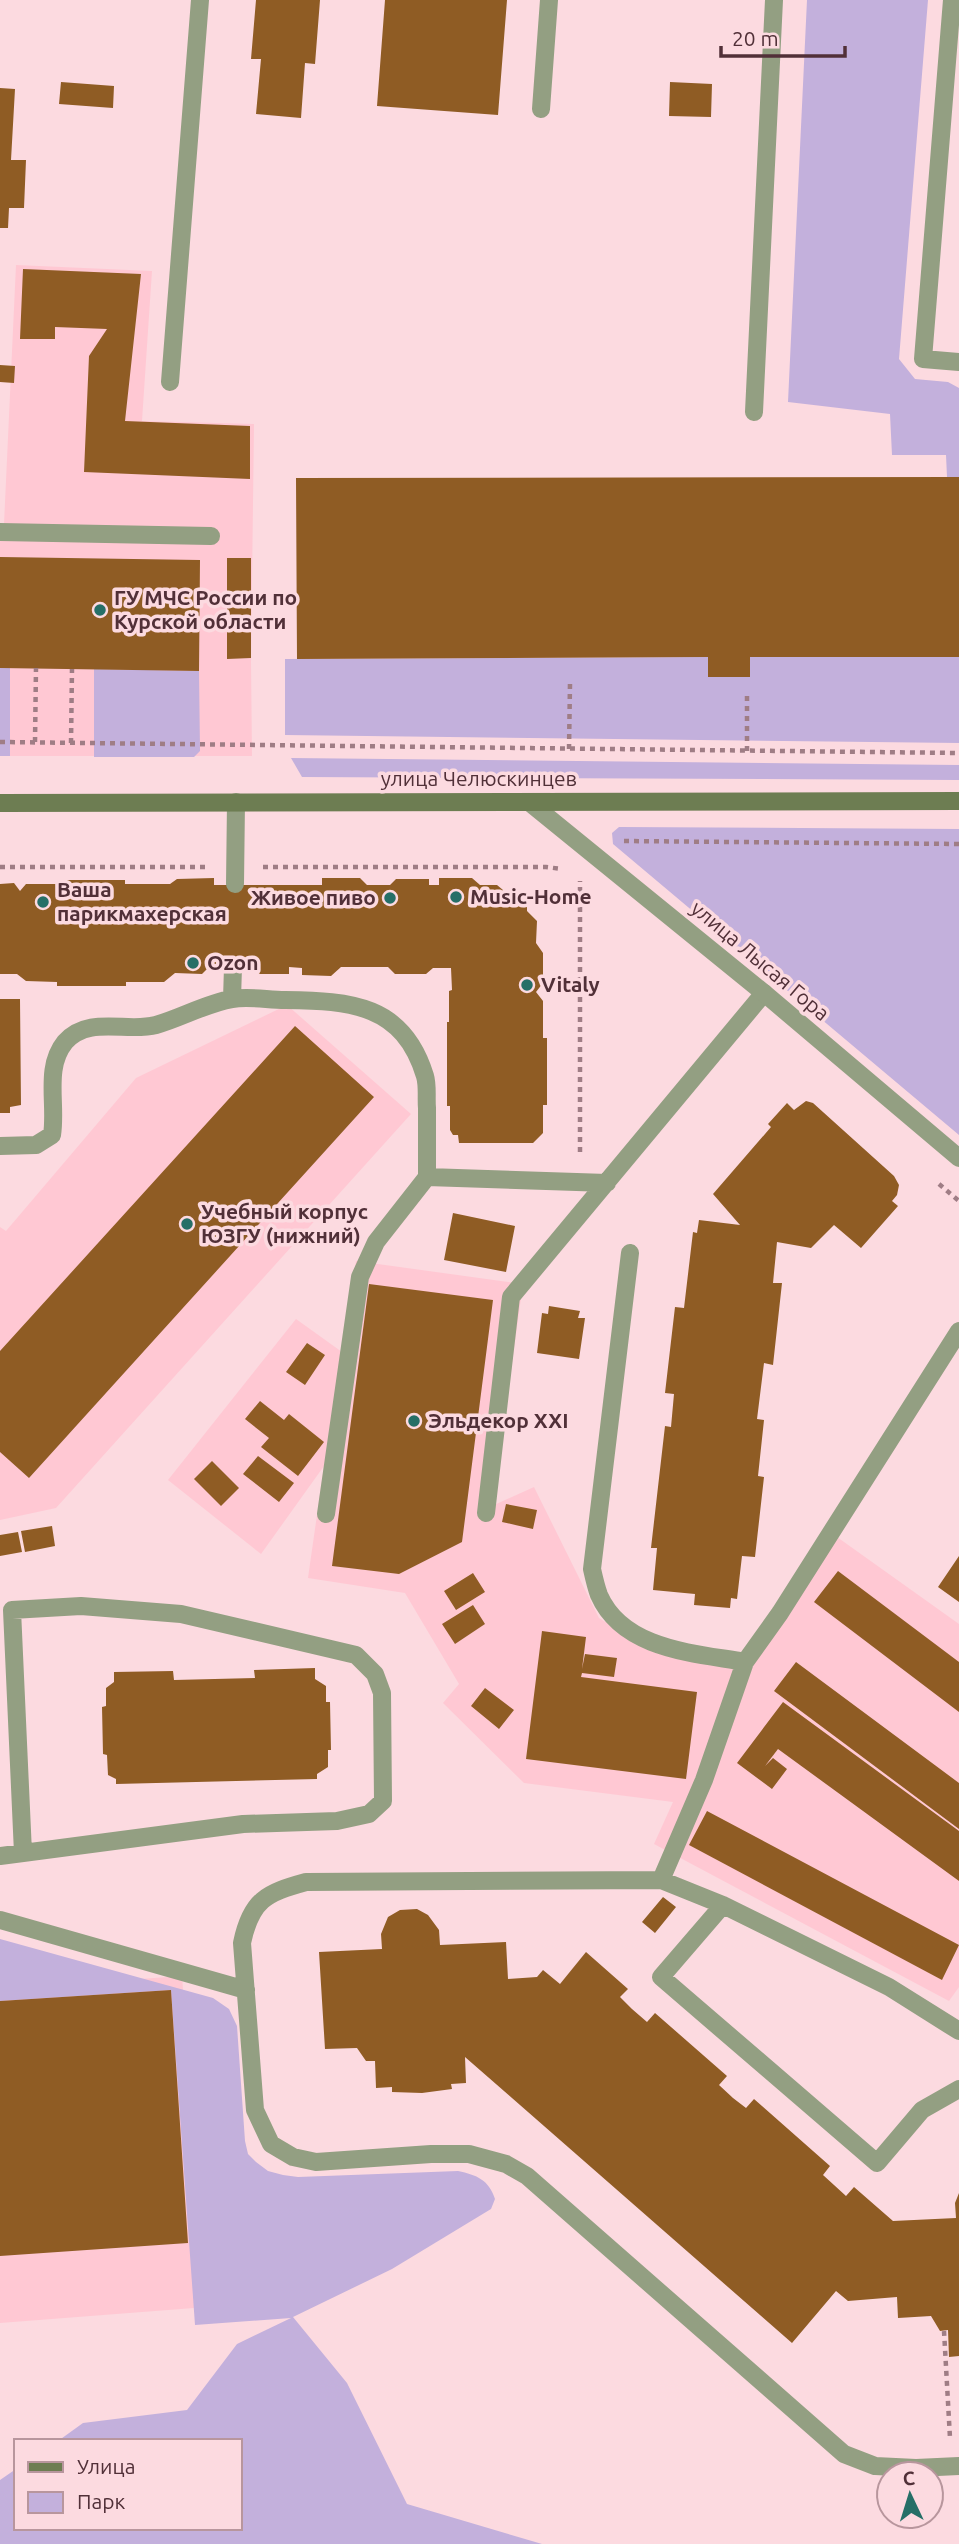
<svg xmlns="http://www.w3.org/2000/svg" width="959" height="2544" font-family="Ubuntu,sans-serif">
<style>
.built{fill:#ffc8d3}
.green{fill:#c3b0dc}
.building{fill:#8f5c24}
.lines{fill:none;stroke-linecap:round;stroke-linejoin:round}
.path{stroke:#9f7d85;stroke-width:4.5;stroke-dasharray:5 5;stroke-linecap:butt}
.lane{stroke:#939f82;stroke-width:18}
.street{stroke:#939f82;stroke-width:18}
.secondary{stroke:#6d7d52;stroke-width:18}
.poi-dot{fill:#266f67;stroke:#fcdae0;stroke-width:2.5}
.labels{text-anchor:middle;stroke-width:7;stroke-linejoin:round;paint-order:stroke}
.poi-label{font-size:21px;font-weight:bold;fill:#513038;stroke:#fcdae0;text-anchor:start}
.street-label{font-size:21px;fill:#513038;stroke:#fcdae0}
</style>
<rect width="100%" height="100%" fill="#fcdae0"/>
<path class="built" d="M16,265L152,271L142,421L254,424L251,662L252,756H0V524H4Z
M287,1005L411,1114L56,1508L0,1520V1227L6,1231L136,1078Z
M356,1261L523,1284L492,1506L534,1487L599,1618L656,1653L747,1668L837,1537L959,1624V1987L949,2001L654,1844L673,1802L524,1783L443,1703L459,1684L405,1593L308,1578L324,1466L261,1554L168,1480L296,1319L342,1352Z
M182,1976L207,2307L0,2323V1989Z"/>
<path class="green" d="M807,0H928L899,359L915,379L948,382L959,388V477H947L946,455H892L890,414L788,402Z
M708,657L709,677H750V657H959V743L285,735V659Z
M0,668H10V756H0Z
M94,669L199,671L200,751L194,757H94Z
M291,758L959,765V780L302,777Z
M619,827L959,829V1135L613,844L612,833Z
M0,1939L213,1998L229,2009L237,2026L245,2141L248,2154L256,2162L268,2171L283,2175L298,2177L458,2171C477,2175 489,2180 495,2199L491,2209L392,2269L293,2317L347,2383L407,2504L542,2544H0V2480L16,2469V2528H240V2441H58L83,2423L187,2410L237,2344L291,2318L195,2325L171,1990L0,2001Z"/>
<path class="building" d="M256,0H320L315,64L305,63L301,118L256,114L261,59H251Z
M385,0H507L498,115L377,106Z
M61,82L114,86L113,108L59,104Z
M670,82L712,84L711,117L669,116Z
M0,88L15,89L11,160H26L24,208H9L8,228H0Z
M23,269L141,274L125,421L250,426V479L84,472L89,356L107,329L55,327V339H20Z
M0,365L15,366L14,383L0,382Z
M959,477V657H750V677H708V657L297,659L296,478Z
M0,557L200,560L199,671L0,668Z
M227,558H251V658L227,659Z
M214,878V885H322V878H360L367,885H390L396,879H429V885H439V878H472L480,885H497L509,895L518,894L527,903V911L537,921L536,943L543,953V983L536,992L543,1001V1038H547V1105H543V1133L533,1143H459L458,1135H453L450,1130V1106H447V1022H449V991L452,990L451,968H433L426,974H395L388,967H341L331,976L302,975V968L289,967V974H260L251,967L210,966L202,974L175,973L164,982H126V986H57V982L26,981L17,974H0V884L14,883L20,891L26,884H59V880H125V884H170L177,879Z
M0,999H20L21,1105L10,1107V1113H0Z
M295,1026L374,1097L29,1478L0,1452V1351Z
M806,1101L813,1103L894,1176L899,1185L897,1195L892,1201L898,1206L861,1248L834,1225L811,1248L777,1242L773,1283H782L773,1365L764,1363L757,1419L764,1420L758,1476L764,1477L755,1557L742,1556L737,1599L731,1598L730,1608L694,1605L695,1594L653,1590L657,1548H651L665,1426L671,1427L674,1394L665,1393L675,1307L684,1308L693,1232L697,1233L699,1220L740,1225L713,1194L771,1127L768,1124L787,1103L794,1110Z
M453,1213L515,1226L506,1272L444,1260Z
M369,1284L493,1300L462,1542L399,1574L332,1566Z
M549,1306L580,1311L578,1318H585L579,1359L537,1353L542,1313L548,1314Z
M307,1343L325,1355L305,1385L286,1372Z
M260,1401L284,1420L289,1414L324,1442L298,1476L261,1447L269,1438L245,1419Z
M258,1456L294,1483L279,1502L243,1474Z
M212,1461L239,1488L221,1506L194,1479Z
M506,1504L537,1510L533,1529L502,1522Z
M52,1526L55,1546L25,1552L21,1531Z
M18,1532L22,1552L0,1556V1535Z
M959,1556V1602L938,1587Z
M838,1571L959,1662V1712L814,1602Z
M473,1573L485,1592L456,1610L444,1591Z
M473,1605L485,1624L455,1644L442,1624Z
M542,1631L586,1637L582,1669L585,1654L617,1658L614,1677L582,1673L581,1677L697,1692L686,1779L526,1759Z
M796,1662L959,1783V1829L774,1691Z
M315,1668V1679L326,1686V1702H330L331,1750H328V1767L317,1774V1779L116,1784V1779L108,1775L107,1755L103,1754L102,1707L106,1706V1688L114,1682V1672L173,1671L174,1680L255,1678L254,1670Z
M485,1688L514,1710L499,1729L471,1706Z
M783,1702L959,1831V1881L778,1749L765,1766L773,1758L787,1769L772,1789L737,1763Z
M707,1811L959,1945L942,1980L689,1845Z
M663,1897L676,1907L655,1933L642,1922Z
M417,1909L428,1915L439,1930L440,1945L506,1942L508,1979L537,1977L543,1970L560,1984L586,1952L628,1989L620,1997L632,2009L647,2022L655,2013L727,2076L719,2085L733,2098L746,2108L754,2099L830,2166L823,2175L834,2185L846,2196L854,2187L893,2221L956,2218L955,2203L959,2193V2356L949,2357L948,2330L940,2331L931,2316L898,2318L897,2297L848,2301L836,2291L792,2343L465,2057L466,2083L451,2084L452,2089L422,2093L392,2092V2087L376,2088L375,2061H366L357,2048L325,2049L319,1952L382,1949L381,1934L388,1917L400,1910Z
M171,1990L188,2243L0,2256V2001Z"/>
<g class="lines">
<path class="path" d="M0,742L959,753
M35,742L36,668
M71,743L72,669
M569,749L570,683
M747,751V692
M624,841L959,844
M0,867H206
M263,867H546L562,869
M580,1152V881
M939,1184L959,1201
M944,2331L950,2438"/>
<path class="lane" d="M952,0L923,359L959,362
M541,109L549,0
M170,382L200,0
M754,412L774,0
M0,532L211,536
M235,884L236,802
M232,999L233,967
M0,1146L36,1145L52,1135C57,1104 44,1068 65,1042C89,1015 127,1033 156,1025C181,1018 207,1003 232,999C249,996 268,1000 285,1000C351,1001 403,1004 425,1076C428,1086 426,1098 427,1108C427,1131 427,1154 427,1177L607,1183
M630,1253L592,1569C594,1578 596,1587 599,1595C623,1650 695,1653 745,1662
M486,1513L511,1297L764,993
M326,1514L360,1277L376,1242L427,1177
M0,1856L23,1853L243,1824L337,1821L369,1814L383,1801L382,1693L375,1674L356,1655L181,1614L81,1606L12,1610L23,1853
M661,1880L704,1780L745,1662L780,1613L959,1331
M723,1905L661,1977L877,2163L922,2110L959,2089
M0,1920L246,1990
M959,2031L889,1987L723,1905L661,1880L306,1882C266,1893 251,1900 242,1943L255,2110L271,2144L293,2157L316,2162L431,2154H469L506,2164L527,2176L844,2454L875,2466L916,2468L959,2466"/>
<path class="street" d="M529,802L764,993L959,1158"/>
<path class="secondary" d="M0,803L959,801"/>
</g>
<g class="poi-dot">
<circle cx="100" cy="610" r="7"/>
<circle cx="456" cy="897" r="7"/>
<circle cx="390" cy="898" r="7"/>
<circle cx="43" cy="902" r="7"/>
<circle cx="193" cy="963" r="7"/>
<circle cx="527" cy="985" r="7"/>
<circle cx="187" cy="1224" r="7"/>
<circle cx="414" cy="1421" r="7"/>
</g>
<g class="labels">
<g class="poi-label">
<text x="114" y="605">ГУ МЧС России по<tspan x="114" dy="24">Курской области</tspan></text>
<text x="57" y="897">Ваша<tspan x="57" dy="24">парикмахерская</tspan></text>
<text x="470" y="904">Music-Home</text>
<text x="376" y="905" text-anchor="end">Живое пиво</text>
<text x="207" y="970">Ozon</text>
<text x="541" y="992">Vitaly</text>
<text x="201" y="1219">Учебный корпус<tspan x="201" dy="24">ЮЗГУ (нижний)</tspan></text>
<text x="428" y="1428">Эльдекор XXI</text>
</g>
<g class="street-label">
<text x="479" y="786">улица Челюскинцев</text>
<text transform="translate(760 961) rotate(40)" y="7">улица Лысая Гора</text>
</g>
</g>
<rect x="14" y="2439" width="228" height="91" fill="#fcdae0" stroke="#b8969d" stroke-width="2"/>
<rect x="28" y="2462" width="35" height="10" fill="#6d7d52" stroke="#b8969d" stroke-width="2"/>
<text x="77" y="2474" font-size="21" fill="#513038">Улица</text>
<rect x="28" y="2492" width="35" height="21" fill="#c3b0dc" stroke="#b8969d" stroke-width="2"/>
<text x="77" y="2509" font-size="21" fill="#513038">Парк</text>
<g transform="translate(910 2495) rotate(356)"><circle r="33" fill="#fcdae0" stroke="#b8969d" stroke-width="2"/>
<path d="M0-5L12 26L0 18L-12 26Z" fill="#266f67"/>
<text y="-10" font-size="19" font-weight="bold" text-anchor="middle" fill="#513038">С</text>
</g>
<path d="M721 46v10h124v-10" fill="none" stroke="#513038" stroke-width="3.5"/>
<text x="732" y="46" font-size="21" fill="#513038" stroke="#fcdae0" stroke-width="5" paint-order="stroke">20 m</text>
</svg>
